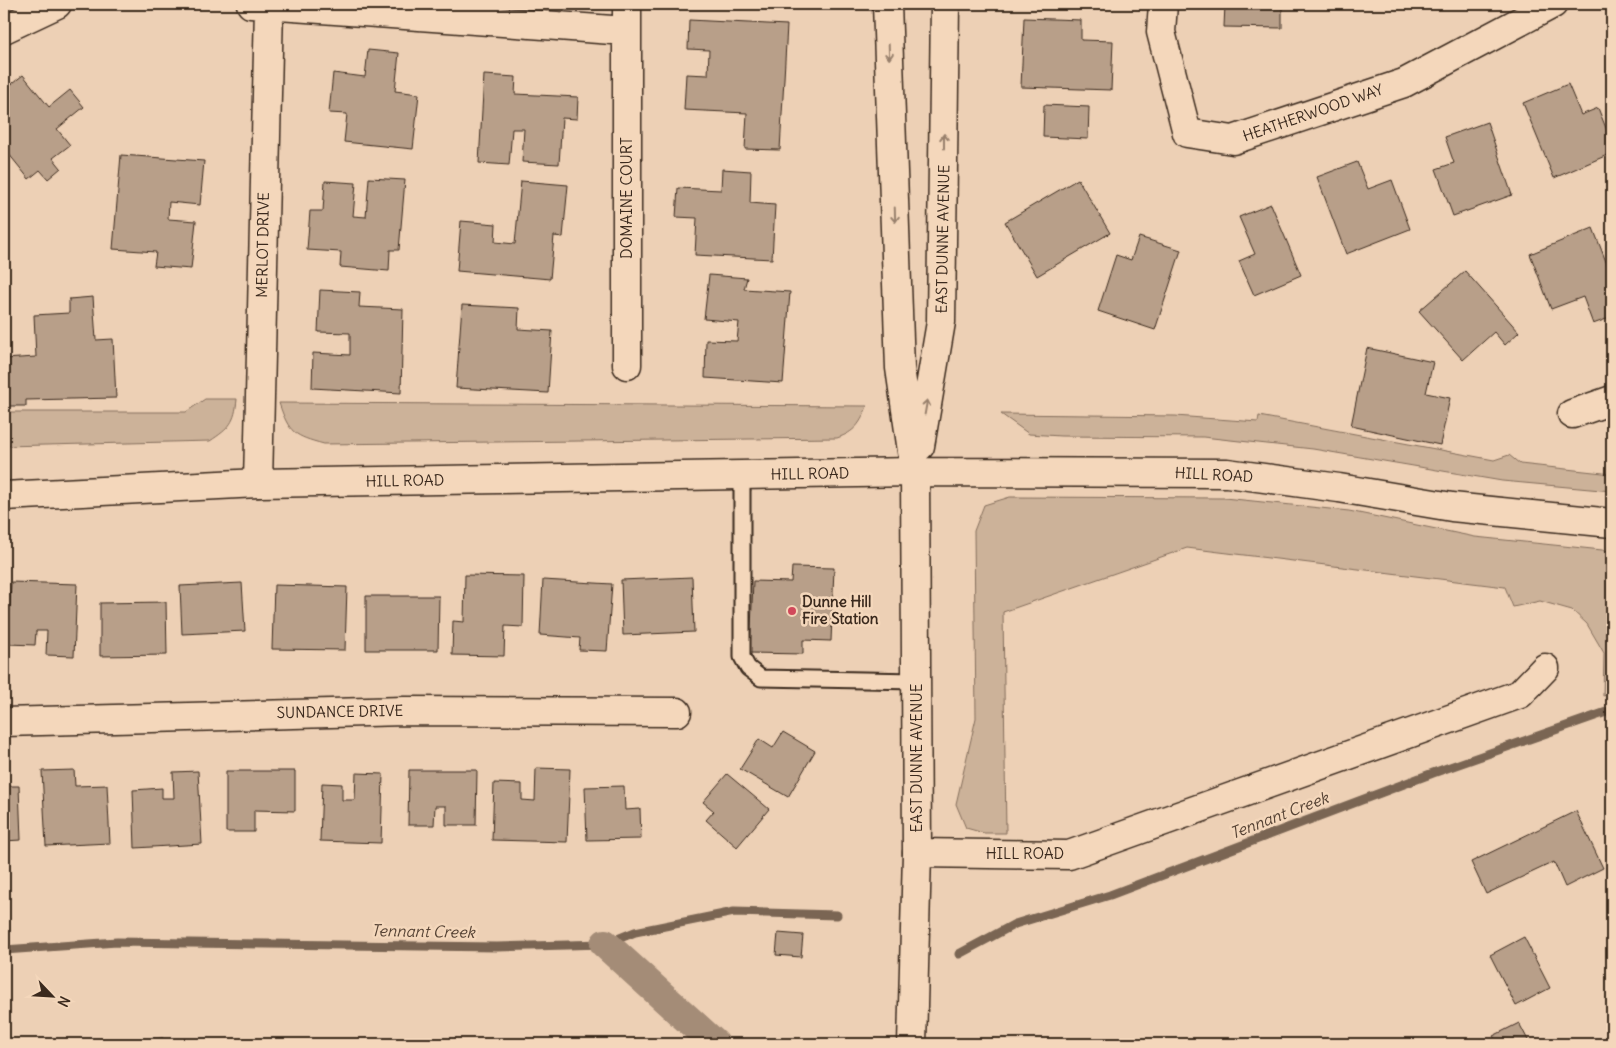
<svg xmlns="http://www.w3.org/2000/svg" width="1616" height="1048" font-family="Delius,sans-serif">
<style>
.green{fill:#ccb299;stroke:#846e5c}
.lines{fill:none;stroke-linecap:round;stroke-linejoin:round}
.stream{stroke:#7a6553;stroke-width:9}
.canal{stroke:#a48c77;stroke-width:30}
.building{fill:#b89f89;stroke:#3b2a1e}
.service-casing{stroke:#3b2a1e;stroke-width:19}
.minor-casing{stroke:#3b2a1e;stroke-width:31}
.tertiary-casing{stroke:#3b2a1e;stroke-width:31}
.secondary-casing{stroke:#3b2a1e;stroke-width:31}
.service{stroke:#f4d7bb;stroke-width:15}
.minor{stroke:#f4d7bb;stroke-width:28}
.tertiary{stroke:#f4d7bb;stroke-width:28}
.secondary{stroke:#f4d7bb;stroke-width:28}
.oneway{stroke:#98806c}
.poi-dot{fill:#d1495b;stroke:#f4d7bb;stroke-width:2}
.labels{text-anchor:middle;stroke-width:5;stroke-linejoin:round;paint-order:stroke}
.street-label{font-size:15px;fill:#3b2a1e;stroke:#f4d7bb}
.poi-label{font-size:15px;font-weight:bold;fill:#3b2a1e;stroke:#f4d7bb;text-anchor:start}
.water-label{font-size:16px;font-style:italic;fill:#554234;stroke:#f4d7bb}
</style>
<rect width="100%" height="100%" fill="#edd0b5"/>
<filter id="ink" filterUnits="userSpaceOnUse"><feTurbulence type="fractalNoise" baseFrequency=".02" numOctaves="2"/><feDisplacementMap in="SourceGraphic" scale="10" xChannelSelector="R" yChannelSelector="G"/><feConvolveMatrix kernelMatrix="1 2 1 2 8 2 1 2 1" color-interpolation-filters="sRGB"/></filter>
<g filter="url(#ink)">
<path class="green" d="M205,399H237C235,422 230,428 210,441L4,446V412H186Z
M279,403L867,406C861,423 855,432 837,438L324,444C294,436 289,433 279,403Z
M1001,414L1175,416L1258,422L1259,416L1494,460L1509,455L1520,464L1612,474V491L1502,481L1313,449L1203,437L1061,436L1029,434Z
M1010,497L1224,498L1349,511L1475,537L1612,551V693L1603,696L1604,653L1587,624L1572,610L1540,601L1513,607L1505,587L1187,548L1003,612L1006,833H984L966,828L956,804L976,718L974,531L984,505Z"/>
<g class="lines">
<path class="stream" d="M4,950L117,942L497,947L605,944L635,932L734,912L837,915
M959,954L1015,924L1110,895L1433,773L1612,710"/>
<path class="canal" d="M605,944L715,1044"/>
</g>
<path class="building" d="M1225,4H1282V28L1224,27Z
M1024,18L1081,20V40L1113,41L1111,90L1021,87Z
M689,20L787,25L780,150L745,149L747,113L684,110L686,74L708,75L709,50L688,49Z
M368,50L399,53L395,91L419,94L413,149L344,142L347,114L329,113L333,73L365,77Z
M23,75L49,107L70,90L84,107L57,129L70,145L53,158L61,168L48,179L40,170L29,179L4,148V111L9,107L4,101V90Z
M484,75L516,77L515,94L578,97L577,119L562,118L559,164L522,162L524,129H512L509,165L479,163Z
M1568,84L1581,115L1598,108L1612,143V153L1554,178L1523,103Z
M1044,105L1089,107L1088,139L1043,137Z
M1487,122L1512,195L1453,216L1436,169L1454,163L1445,137Z
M121,155L204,161L200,205L169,202L168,219L196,221L191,269L154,266L156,252L113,249Z
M1357,162L1368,189L1392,180L1410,229L1346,254L1317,177Z
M722,169L751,171L750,203L775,205L772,259L695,255L697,218L676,217L678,188L721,190Z
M369,178L405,180L399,250H390L389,271L340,267L341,252L307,250L310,211H323L325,181L356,183L353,216L366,217Z
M1078,179L1110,233L1037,276L1005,222Z
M521,181L568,185L563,237L554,236L550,279L457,271L461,221L496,224L495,242L515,244Z
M1271,204L1301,275L1254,295L1239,261L1255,254L1239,217Z
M1593,228L1612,277V317L1593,324L1583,297L1551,309L1530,254Z
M1139,237L1181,250L1155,330L1098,311L1116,255L1131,260Z
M1465,271L1519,332L1505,345L1494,332L1463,360L1419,311Z
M709,275L747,278L744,289L790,292L783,383L705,378L706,340L737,341L739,322L704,319Z
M320,290L360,292L359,307L403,309L401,393L312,388L313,353L350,355V333L318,332Z
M93,297L96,340L113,339L116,398L26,400V406H4V359L36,357L34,315L69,313V299Z
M462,305L519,308L518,329L552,331L548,393L456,388Z
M1367,348L1433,362L1426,393L1450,398L1440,445L1351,426Z
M792,567L834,568L831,641L803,640V654L750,653L753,581L791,582Z
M465,575L524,576L523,627L505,626L504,656L452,655L453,621L464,622Z
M692,577L694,632L623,635L621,580Z
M543,580L612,584L607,651L579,650L580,638L540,635Z
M11,582L77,584L74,656L46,655L47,631H36L35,645L8,644Z
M242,583L245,631L182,634L180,586Z
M274,585L347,587L345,650L272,649Z
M366,596H439L438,650H366Z
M166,602L167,655L100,656V603Z
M783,732L815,751L788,797L740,769L759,739L773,748Z
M536,768L570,769L567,842L492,840L494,783L522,784V800L535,801Z
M74,770L75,786L107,785L110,843L46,846L42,771Z
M409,770H477L476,825H446V806H435L434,825H408Z
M198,771L202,844L135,848L133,790L162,788V798H174L173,772Z
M226,771H295V811L254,810V832H226Z
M356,773L383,774L381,843L320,841L322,783L342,784V800H355Z
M727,774L769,809L737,847L706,820L714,811L703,802Z
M4,786H19L21,840L4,841Z
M624,786L625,810L640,809L641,839L587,840L585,787Z
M1576,811L1603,868L1565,887L1554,862L1486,894L1471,862Z
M778,933L803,935L801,957L776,955Z
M1524,937L1550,988L1516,1006L1490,955Z
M1519,1023L1530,1044H1498L1493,1036Z
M163,1038V1044H94Z
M189,1042L239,1043V1044H189Z"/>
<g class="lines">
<g class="service-casing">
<path id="service" d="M742,475V657L748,668L761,678L916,681"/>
</g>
<g class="minor-casing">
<path id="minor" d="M251,4L626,31
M1163,4L1161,32L1187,133L1233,140L1404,83L1553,4
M4,29L57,4
M627,365V4
M1572,414L1612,400
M258,483L269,7
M4,722L404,711L677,712
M917,853L1069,855L1520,694L1545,668"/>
</g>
<g class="tertiary-casing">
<path id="tertiary" d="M4,496L258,483L915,472"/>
</g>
<g class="secondary-casing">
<path id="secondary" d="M887,4L900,368L915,472L917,853L912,1044
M920,446L941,322L945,4
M915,472L1227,473L1339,488L1452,507L1612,523"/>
</g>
<use href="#service" class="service"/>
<use href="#minor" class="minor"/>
<use href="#tertiary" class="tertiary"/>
<use href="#secondary" class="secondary"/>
</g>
<defs><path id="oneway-shaft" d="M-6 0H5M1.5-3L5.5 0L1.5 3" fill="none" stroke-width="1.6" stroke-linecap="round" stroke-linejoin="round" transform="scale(1.25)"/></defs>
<g class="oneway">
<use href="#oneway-shaft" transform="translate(889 52) rotate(88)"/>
<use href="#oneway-shaft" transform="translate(944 141) rotate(-90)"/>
<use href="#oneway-shaft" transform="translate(895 215) rotate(88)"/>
<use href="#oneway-shaft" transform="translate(926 407) rotate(-80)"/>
</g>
</g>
<circle class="poi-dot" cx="792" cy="611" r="5"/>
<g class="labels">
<g class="street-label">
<text transform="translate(1313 113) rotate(-19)" y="5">HEATHERWOOD WAY</text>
<text transform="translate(627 198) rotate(-90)" y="5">DOMAINE COURT</text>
<text transform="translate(943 239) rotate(-89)" y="5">EAST DUNNE AVENUE</text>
<text transform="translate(263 245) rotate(-89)" y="5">MERLOT DRIVE</text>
<text transform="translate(810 474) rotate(-1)" y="5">HILL ROAD</text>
<text transform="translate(1214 475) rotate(3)" y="5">HILL ROAD</text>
<text transform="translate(405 481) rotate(-1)" y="5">HILL ROAD</text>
<text transform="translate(340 712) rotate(-1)" y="5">SUNDANCE DRIVE</text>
<text transform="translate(917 758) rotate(-90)" y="5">EAST DUNNE AVENUE</text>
<text x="1025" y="859">HILL ROAD</text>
</g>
<g class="poi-label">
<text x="802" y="607">Dunne Hill<tspan x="802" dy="17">Fire Station</tspan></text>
</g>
<g class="water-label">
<text transform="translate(1279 815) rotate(-21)" y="6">Tennant Creek</text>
<text transform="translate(423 931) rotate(1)" y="6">Tennant Creek</text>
</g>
</g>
<rect width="1616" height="1048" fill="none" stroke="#f4d7bb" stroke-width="20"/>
<rect x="10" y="10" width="1596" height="1028" fill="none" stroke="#3b2a1e" stroke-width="2" filter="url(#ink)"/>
<g transform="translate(52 996) rotate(115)" stroke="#f4d7bb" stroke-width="4" paint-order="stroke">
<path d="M0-4L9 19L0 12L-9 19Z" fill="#3b2a1e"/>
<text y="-8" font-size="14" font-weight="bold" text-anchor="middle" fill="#3b2a1e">N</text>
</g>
</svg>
